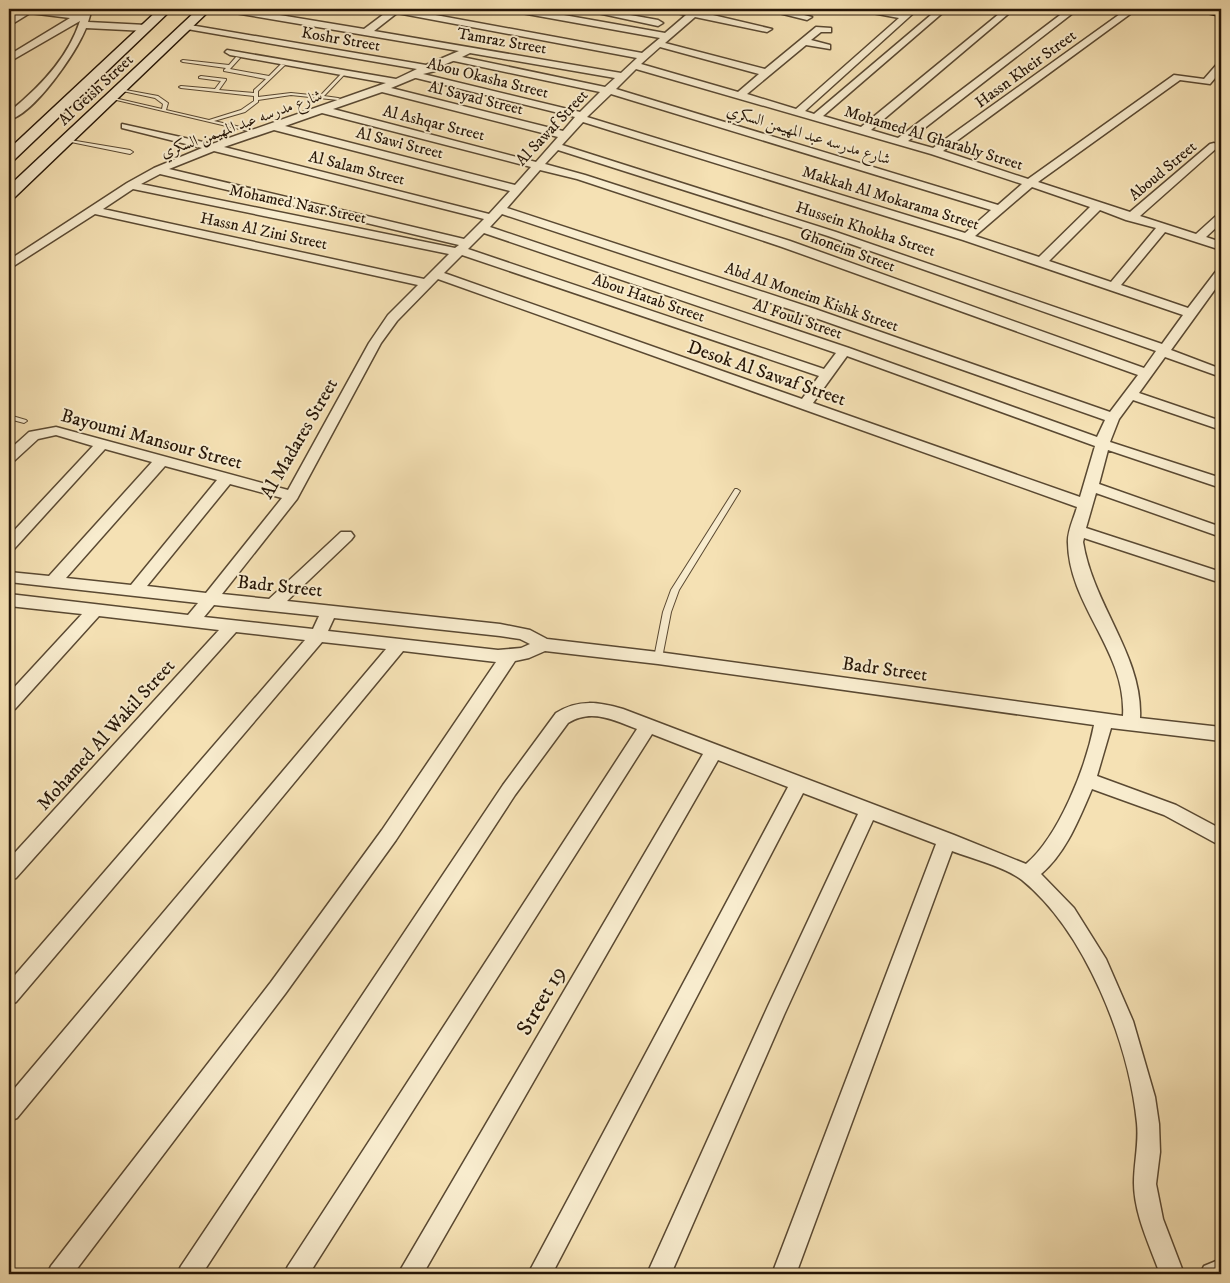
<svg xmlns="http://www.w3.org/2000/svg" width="1230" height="1283" font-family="'IM FELL DW Pica',Amiri,serif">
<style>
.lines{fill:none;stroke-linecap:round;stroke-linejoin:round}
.lane-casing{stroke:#5a4932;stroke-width:2}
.street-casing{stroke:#5a4932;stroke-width:3}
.secondary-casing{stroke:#261607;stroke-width:3}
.lane{fill:#f8ecce;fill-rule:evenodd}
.street{fill:#f8ecce;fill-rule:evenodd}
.secondary{fill:#f8ecce;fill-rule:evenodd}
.labels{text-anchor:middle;stroke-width:4;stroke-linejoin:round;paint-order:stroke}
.far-street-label{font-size:16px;fill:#261607;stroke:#f8ecce}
.street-label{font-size:19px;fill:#261607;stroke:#f8ecce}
.near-street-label{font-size:22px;fill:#261607;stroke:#f8ecce}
</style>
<rect width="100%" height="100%" fill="#f5e1b4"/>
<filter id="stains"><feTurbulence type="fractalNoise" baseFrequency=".004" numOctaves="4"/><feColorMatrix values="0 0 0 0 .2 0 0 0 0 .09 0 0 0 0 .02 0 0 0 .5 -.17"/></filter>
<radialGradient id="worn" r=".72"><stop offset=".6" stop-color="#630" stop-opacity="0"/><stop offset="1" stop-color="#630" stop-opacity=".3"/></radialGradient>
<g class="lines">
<g class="lane-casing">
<path id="lane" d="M236,57L240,58L230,69L269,76L281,64L285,65L258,91V97L291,93L320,96L342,73H344V75L324,96L338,98L340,99L338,100L291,95L258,100V102L245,112L214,121L254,130V132H252L108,98L110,97L162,109L163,104L155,98L118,90L120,89L158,96L168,103L166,110L209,120L241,110L254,101V96L181,88L179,87L181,86L215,89L221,81L199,78V77L201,76L226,79V80L219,90L254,93V90L266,79L224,71V70L226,68L183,62L181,61L183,60L229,65Z
M64,139L130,150L133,152L130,154L66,141L64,140Z
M9,415L26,420L27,421L24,423L9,419Z
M735,489H737L740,491L679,590L671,612L662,658L658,661L655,660L654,658L663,612L671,590Z"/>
</g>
<g class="street-casing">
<path id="street" d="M11,9H37L82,14L84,9H92L88,22L146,25L151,28L146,31L86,28C76,53 35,113 9,120V112C39,88 68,58 80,21L9,62V55L70,18L30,13L9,26V19L19,12Z
M224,9H244L364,29L388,11L385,9H403L642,53L660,38L516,12L511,9H530L665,33L686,15L668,11L667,9H702L700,12L772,29L767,32L695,17L665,43L765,69L816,27L831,28V32H821L811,40L830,45V49L806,45L747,94L796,109L899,18L867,12L863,9H881L904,13L909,9H918L805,111L814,114L938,9H947L823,116L861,127L1005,9H1014L871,130L898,138L1068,9H1078L908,141L933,148L1127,9H1137L943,151L1028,179L1174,75L1204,79L1218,63L1221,62V71L1210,84L1180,80L1038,182L1130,212L1210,144L1214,143L1219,146L1140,216L1196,234L1217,215L1221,214V223L1206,237L1221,242V250L1165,232L1121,285L1188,308L1217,270L1221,269V281L1171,350L1221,369V377L1165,357L1139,393L1221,421V430L1133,400L1119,419L1110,442L1221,478V488L1108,450L1099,484L1221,527V537L1096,493L1086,528L1221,572V583L1084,538L1083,542C1093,605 1143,656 1140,718L1221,727V741L1111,728L1097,776L1176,805L1221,829V846L1164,815L1092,789C1079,819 1066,853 1041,874L1074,908L1106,959L1133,1021L1155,1097L1159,1124L1160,1152L1156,1184L1163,1219L1184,1274H1160C1150,1246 1134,1214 1134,1183C1134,1163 1139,1144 1137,1123C1129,1043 1086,932 1022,880C1005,867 973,859 952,851L796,1274H772L936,844L873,820L784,1015L671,1274H647L768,1006L858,814L803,793L552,1274H528L788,787L718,760L423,1274H398L703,754L652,734L309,1274H284L288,1266L637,729C614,720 591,708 568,723L515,795L202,1274H177L181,1266L503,785L556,713C579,699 598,702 623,709L954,835L1026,864C1059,836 1086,767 1094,725L658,664L545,651L529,658L515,661L396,840L285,994L73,1274H47L51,1266L271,982L382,830L496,662L403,651L17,1118L9,1121V1095L386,649L322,642L16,1002L9,1005V982L305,640L236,632L16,878L9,880V859L219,630L99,616L15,709L9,710V693L82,614L9,606V594L188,615L198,603L9,582V572L49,576L152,462L105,449L14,549L9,550V536L93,446L56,435L38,439L14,461L9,463V450L29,432L56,427L288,490L369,343L388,315L418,285L95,214L9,269V260L127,183L154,168L202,148L122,128V124L212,144L386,83L230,55L225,52L227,50L396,79L417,69L187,29L184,28V24L426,65L459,51L229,12ZM397,13L637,58L621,73L374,31ZM660,47L759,74L738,92L641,64ZM470,53L615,78L605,87L462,57ZM453,61H454L600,92L580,112L423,74L435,71L436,68ZM636,69L931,154L1022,184L998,205L616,89ZM415,78H416L575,117L563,131L391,88ZM382,92L558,137L536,162L333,109ZM611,94L991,210L965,233L587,117ZM322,113L531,167L515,185L285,126ZM583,122L963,240L1183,315L1162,344L836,232L562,145ZM274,130L510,191L489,214L224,147ZM558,150L828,236L1156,351L1144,368L790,241L585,175L545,164ZM214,151L484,219L464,239L169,169ZM540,170L577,179L782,247L1138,375L1110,412L815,309L507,208ZM160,174L459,245L455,248L141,184ZM1032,187L1090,207L1039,257L975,236ZM133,189L449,254L424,279L103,209ZM1100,210L1126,220L1156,228L1111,282L1049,261ZM502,214L807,315L1105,420L1097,437L849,348L490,227ZM484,233L836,353L824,369L468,249ZM462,255L819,376L802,399L444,273ZM438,279L1077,507C1074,518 1067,532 1068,543C1069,606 1127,652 1123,716L658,652L547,639L530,630L500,624L287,601L351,540L354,536L351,532H341L269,599L222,594L297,499L381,343L397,321ZM847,356L1095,446L1080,497L813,403ZM165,466L217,480L131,585L66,578ZM230,484L282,498L206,593L147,586ZM214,605L319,616L313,629L204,617ZM334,618L500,636L520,639L530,644L521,648L498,650L328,631Z
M579,9H597L658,20L663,23L658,26Z
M763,9H780L812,17L807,20Z
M1221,1259V1274H1200L1204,1266Z"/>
</g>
<g class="secondary-casing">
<path id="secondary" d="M159,9H172L14,160L9,161V149Z
M198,9H211L15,197L9,199V186Z
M1201,9H1221V16L1202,12Z"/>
</g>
<use href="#lane" class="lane"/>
<use href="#street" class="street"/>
<use href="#secondary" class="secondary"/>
</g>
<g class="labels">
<g class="far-street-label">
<text transform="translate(341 38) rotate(10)" y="6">Koshr Street</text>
<text transform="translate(502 40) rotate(10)" y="6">Tamraz Street</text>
<text transform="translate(1025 68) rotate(-36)" y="6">Hassn Kheir Street</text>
<text transform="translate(488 77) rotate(14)" y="6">Abou Okasha Street</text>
<text transform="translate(95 89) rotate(-43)" y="6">Al Geish Street</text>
<text transform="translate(476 97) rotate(14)" y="6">Al Sayad Street</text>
<text transform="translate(434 122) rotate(14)" y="6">Al Ashqar Street</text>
<text transform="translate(241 123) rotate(-20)" y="6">شارع مدرسه عبد المهيمن السكري</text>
<text transform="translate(551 127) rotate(-47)" y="6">Al Sawaf Street</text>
<text transform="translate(809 134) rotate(17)" y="6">شارع مدرسه عبد المهيمن السكري</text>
<text transform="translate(934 137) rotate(17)" y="6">Mohamed Al Gharably Street</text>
<text transform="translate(400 142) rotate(14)" y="6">Al Sawi Street</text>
<text transform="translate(357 167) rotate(14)" y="6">Al Salam Street</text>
<text transform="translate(1162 170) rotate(-40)" y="6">Aboud Street</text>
<text transform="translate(891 197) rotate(17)" y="6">Makkah Al Mokarama Street</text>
<text transform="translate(298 203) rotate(12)" y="6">Mohamed Nasr Street</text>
<text transform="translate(866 228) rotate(18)" y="6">Hussein Khokha Street</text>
<text transform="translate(264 230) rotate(12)" y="6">Hassn Al Zini Street</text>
<text transform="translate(848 249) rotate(20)" y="6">Ghoneim Street</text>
<text transform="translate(812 296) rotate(19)" y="6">Abd Al Moneim Kishk Street</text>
<text transform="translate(649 297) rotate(19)" y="6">Abou Hatab Street</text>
<text transform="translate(798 318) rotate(19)" y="6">Al Fouli Street</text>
</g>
<g class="street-label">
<text transform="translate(767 372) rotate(19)" y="7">Desok Al Sawaf Street</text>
<text transform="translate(152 438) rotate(15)" y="7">Bayoumi Mansour Street</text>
<text transform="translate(298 438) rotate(-60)" y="7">Al Madares Street</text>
<text transform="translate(280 585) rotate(6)" y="7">Badr Street</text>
<text transform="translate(885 668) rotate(8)" y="7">Badr Street</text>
<text transform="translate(105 734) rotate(-48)" y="7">Mohamed Al Wakil Street</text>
</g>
<g class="near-street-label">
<text transform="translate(540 1000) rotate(-60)" y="8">Street 19</text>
</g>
</g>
<rect width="1230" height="1283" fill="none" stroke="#f5e1b4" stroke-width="30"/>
<rect x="10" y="10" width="1210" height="1263" fill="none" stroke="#261607" stroke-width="2.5"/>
<rect x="15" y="15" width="1200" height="1253" fill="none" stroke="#261607"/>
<rect width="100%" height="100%" filter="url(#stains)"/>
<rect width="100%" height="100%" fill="url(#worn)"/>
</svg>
